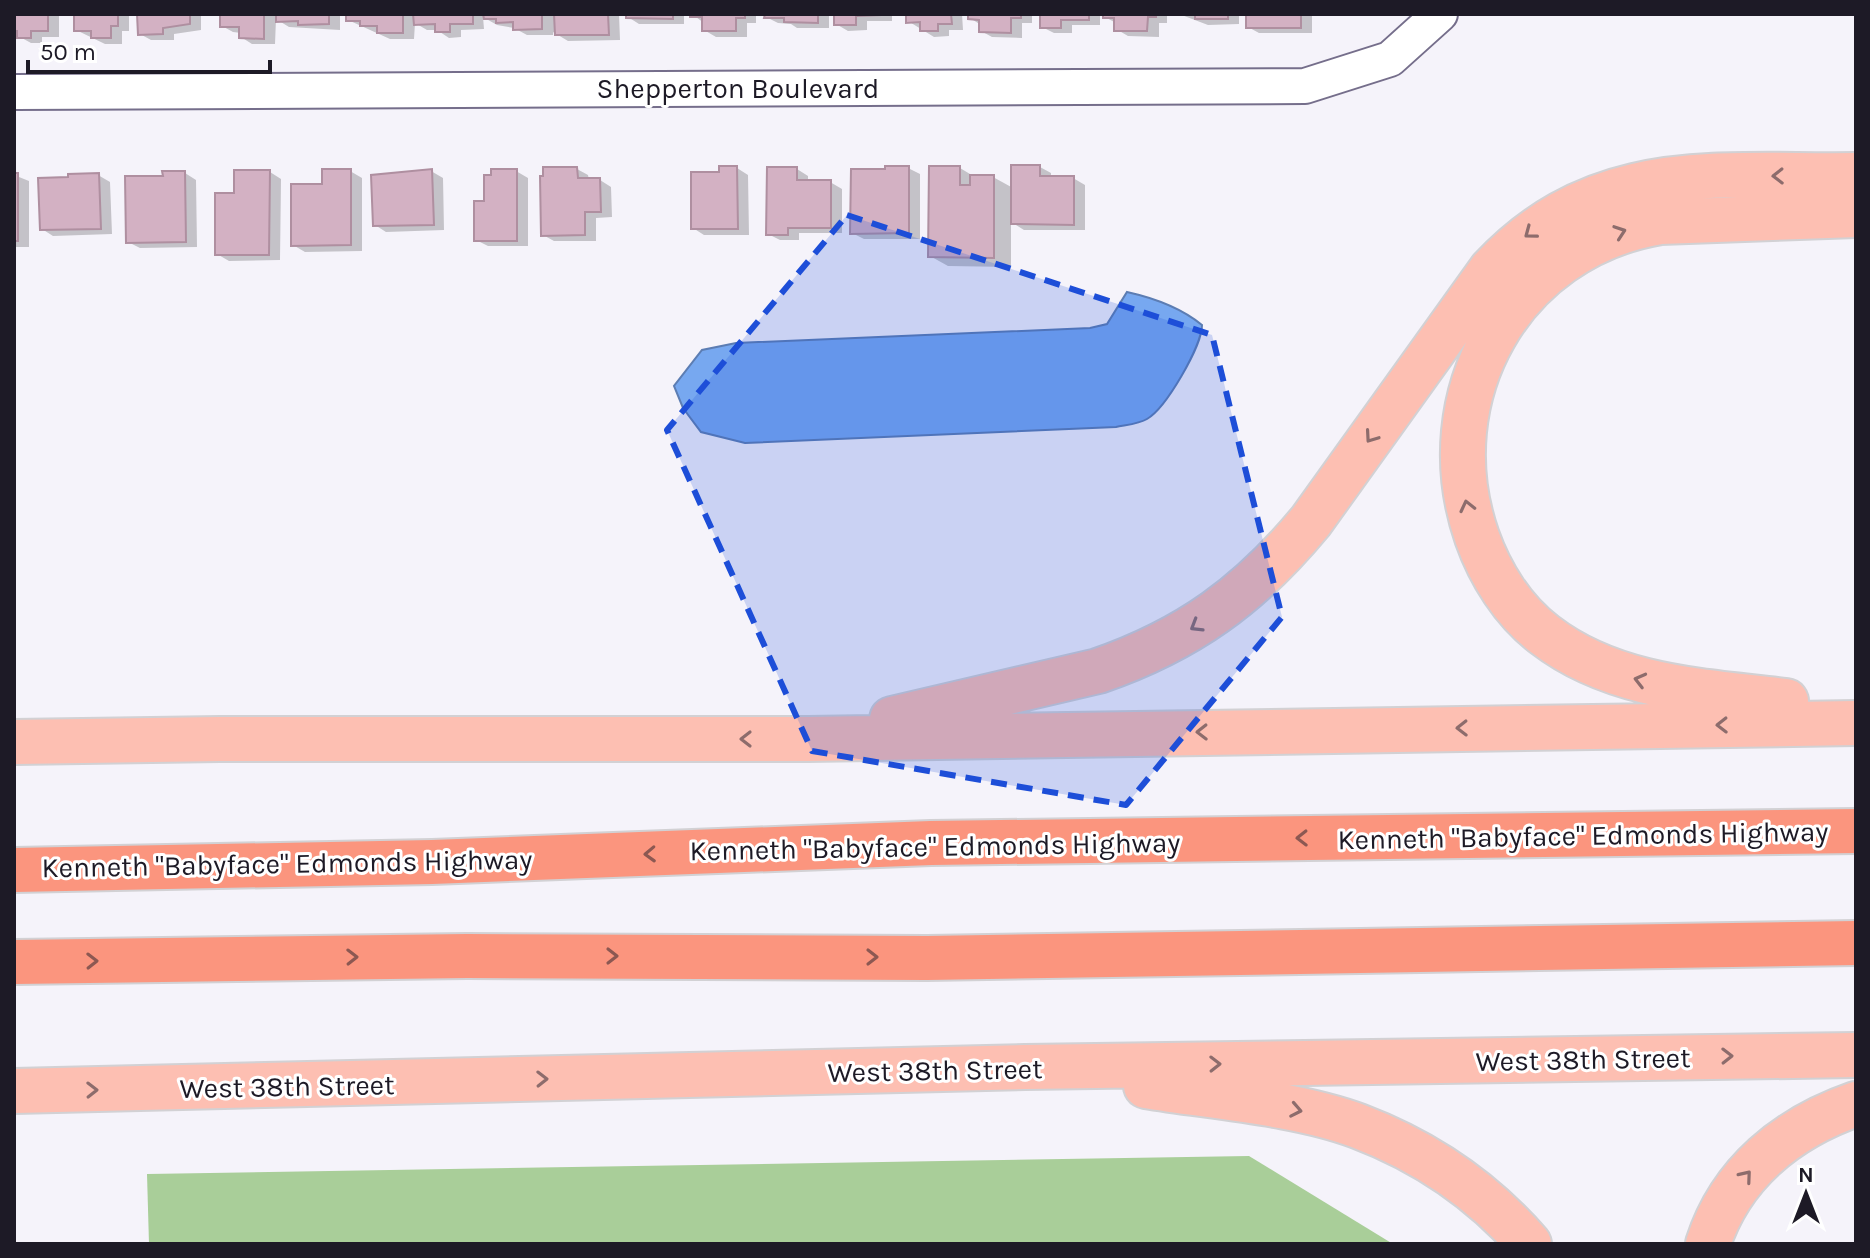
<svg xmlns="http://www.w3.org/2000/svg" width="1870" height="1258" font-family="Karla,sans-serif">
<style>
.green{fill:#a9ce99}
.water{fill:#77a8f0;stroke:#5c7db3;stroke-width:2}
.shadow{fill:#0003}
.building{fill:#d3b1c3;stroke:#af8fa0;stroke-width:2}
.lines{fill:none;stroke-linecap:round;stroke-linejoin:round}
.minor-casing{stroke:#756e8b;stroke-width:38}
.primary-casing{stroke:#d2d1d4;stroke-width:48}
.motorway-casing{stroke:#d2d1d4;stroke-width:48}
.minor{stroke:#fff;stroke-width:34}
.primary{stroke:#fdbfb2;stroke-width:44}
.motorway{stroke:#fb957e;stroke-width:44}
.oneway{stroke:#8d6c6c}
.oneway2{stroke:#8c5852}
.marked{fill:#1d4ed8;fill-opacity:0.2;stroke:#1d4ed8;stroke-width:6;stroke-dasharray:16 10;stroke-linejoin:round}
.labels{text-anchor:middle;stroke-width:6;stroke-linejoin:round;paint-order:stroke}
.street-label{font-size:28px;fill:#1d1a26;stroke:#fff}
</style>
<rect width="100%" height="100%" fill="#f5f3fa"/>
<path class="green" d="M1249,1156L1393,1244H149L147,1174Z"/>
<path class="water" d="M1127,292C1154,298 1180,307 1202,325C1202,346 1166,408 1147,419C1139,424 1125,425 1116,427L745,443L701,432L683,408L674,386L702,350L736,343L1090,328L1107,324Z"/>
<path class="shadow" d="M14,14H59V37H42V43H31L20,37H14Z
M76,14H129V31H122V44H105L76,30Z
M139,14H201V30L174,34V40H151L140,34Z
M222,14H340V30L289,27L276,19L275,44H252L241,37V33L233,32L222,26Z
M348,14H619L620,40L568,41L553,32V35H527L514,28L497,25L483,17L484,29L461,30V37L449,38L437,30H427L415,23L414,39H390L348,20Z
M628,14H684V24H639L628,17Z
M692,14H756V23H747V37H716L704,30V23Z
M767,14H829V28H797L791,24L778,23L766,17Z
M836,14H892V21H867V30L848,31L836,24Z
M908,14H962L963,30H949V36L934,37L908,21Z
M970,14H1032V23H1022V38L992,37L981,31V25L970,18Z
M1042,14H1100V25H1072V33H1054L1042,27Z
M1105,14H1167V23H1159V37L1128,36L1116,29V23L1105,17Z
M1179,14H1239V24L1208,25Z
M1248,14H1312V33H1259L1248,27Z
M1040,167L1051,173V178H1073L1085,185V230H1024L1011,222V267L948,266L930,256L960,168L975,177H993L1013,188Z
M737,168L748,175L749,235H704L693,228L721,174Z
M908,168L920,174V239H864L852,233L853,171Z
M577,169L588,175L589,180H600L611,187L612,217L596,218V241H554L543,235L545,178Z
M797,169L808,176V182H830L842,189V233H799V240H780L768,234Z
M350,171L362,178V251L305,252L293,245L324,186Z
M431,171L443,178L444,230L386,232L375,225Z
M516,171L528,178V246H488L476,240L486,203Z
M270,172L281,179L280,260L229,261L217,254L236,195Z
M185,173L196,180L197,247L140,248L128,242L165,178Z
M14,175L29,181V247H14Z
M98,175L110,182L112,234L53,236L42,229Z"/>
<path class="building" d="M14,14H48V31H31V38H17V31H14Z
M74,14H118V26H111V38H91V31H74Z
M137,14H190V24L163,28V34L138,35Z
M220,14H264V39L239,38V27H220Z
M276,14H329V24L298,25V21L276,22Z
M346,14H403V33H377V26H360V21H346Z
M413,14H473V24H450V32H435V24L414,25Z
M483,14H542V29L513,30V22L496,23V19H484Z
M554,14H608L609,35H555Z
M626,14H673V19L626,18Z
M690,14H745V18H736V31H702V17H690Z
M765,14H818V23L784,22V18H764Z
M834,14H881V15L856,16V25H834Z
M906,14H951L952,24H938V31H920V22L906,23Z
M968,14H1021V18H1011V33L979,32V20L968,19Z
M1040,14H1089V20H1061V28H1040Z
M1103,14H1156V17H1148L1147,31H1114V18H1103Z
M1195,14H1228V19H1195Z
M1246,14H1301V28H1246Z
M1011,165H1040V176H1074V225L1011,224Z
M719,166H737L738,229H691V172H719Z
M885,166H909V233L850,234L851,169H885Z
M929,166H960V185H970V175H994V258L928,257Z
M543,167H577L578,178H600L601,212H585V235L541,236L540,176H543Z
M767,167H797V180H831V228H788V235H766Z
M322,169H351V245L291,246V184H322Z
M432,169L434,225L373,226L371,175Z
M491,169H517V241H474V201H484V175H491Z
M234,170H270L269,255H215V193H234Z
M162,171H185L186,242L126,243L125,176H163Z
M14,173H18V241H14Z
M99,173L101,229L40,230L38,178L68,177V174Z"/>
<g class="lines">
<g class="minor-casing">
<path id="minor" d="M14,92L1305,86L1390,59L1440,14"/>
</g>
<g class="primary-casing">
<path id="primary" d="M1786,701C1703,691 1614,688 1545,635C1513,611 1490,574 1477,537C1428,396 1511,247 1660,222L1856,215
M892,719L1098,671C1188,640 1250,595 1311,521L1491,270C1597,157 1715,177 1856,175
M14,742L220,739H808L1856,723
M1146,1086C1212,1097 1297,1103 1358,1126C1424,1151 1483,1191 1529,1244
M14,1091L1025,1067L1856,1055
M1708,1244C1731,1173 1787,1128 1856,1104"/>
</g>
<g class="motorway-casing">
<path id="motorway" d="M14,870L432,862L931,843L1856,831
M14,962L467,956L927,958L1856,943"/>
</g>
<use href="#minor" class="minor"/>
<use href="#primary" class="primary"/>
<use href="#motorway" class="motorway"/>
</g>
<defs><path id="oneway-chevron" d="M-2-3.5L2.5 0L-2 3.5" fill="none" stroke-width="1.6" stroke-linecap="round" stroke-linejoin="round" transform="scale(2)"/></defs>
<g class="oneway">
<use href="#oneway-chevron" transform="translate(1778 176) rotate(179)"/>
<use href="#oneway-chevron" transform="translate(1620 232) rotate(-19)"/>
<use href="#oneway-chevron" transform="translate(1530 233) rotate(143)"/>
<use href="#oneway-chevron" transform="translate(1371 437) rotate(125)"/>
<use href="#oneway-chevron" transform="translate(1467 506) rotate(-103)"/>
<use href="#oneway-chevron" transform="translate(1196 626) rotate(149)"/>
<use href="#oneway-chevron" transform="translate(1640 680) rotate(-166)"/>
<use href="#oneway-chevron" transform="translate(1722 725) rotate(179)"/>
<use href="#oneway-chevron" transform="translate(1462 728) rotate(179)"/>
<use href="#oneway-chevron" transform="translate(1202 732) rotate(179)"/>
<use href="#oneway-chevron" transform="translate(746 739) rotate(180)"/>
<use href="#oneway-chevron" transform="translate(1727 1056) rotate(-1)"/>
<use href="#oneway-chevron" transform="translate(1215 1064) rotate(-1)"/>
<use href="#oneway-chevron" transform="translate(542 1079) rotate(-1)"/>
<use href="#oneway-chevron" transform="translate(92 1090) rotate(-1)"/>
<use href="#oneway-chevron" transform="translate(1296 1110) rotate(11)"/>
<use href="#oneway-chevron" transform="translate(1746 1176) rotate(-50)"/>
</g>
<g class="oneway2">
<use href="#oneway-chevron" transform="translate(1302 838) rotate(179)"/>
<use href="#oneway-chevron" transform="translate(650 854) rotate(178)"/>
<use href="#oneway-chevron" transform="translate(612 956)"/>
<use href="#oneway-chevron" transform="translate(352 957) rotate(-1)"/>
<use href="#oneway-chevron" transform="translate(872 957)"/>
<use href="#oneway-chevron" transform="translate(92 961) rotate(-1)"/>
</g>
<path class="marked" d="M847,215L1212,335L1282,617L1126,805L812,751L667,430Z"/>
<g class="labels">
<g class="street-label">
<text x="738" y="98">Shepperton Boulevard</text>
<text transform="translate(1583 835) rotate(-1)" y="10">Kenneth "Babyface" Edmonds Highway</text>
<text transform="translate(935 846) rotate(-1)" y="10">Kenneth "Babyface" Edmonds Highway</text>
<text transform="translate(287 863) rotate(-1)" y="10">Kenneth "Babyface" Edmonds Highway</text>
<text transform="translate(1583 1059) rotate(-1)" y="10">West 38th Street</text>
<text transform="translate(935 1070) rotate(-1)" y="10">West 38th Street</text>
<text transform="translate(287 1086) rotate(-1)" y="10">West 38th Street</text>
</g>
</g>
<rect width="1870" height="1258" fill="none" stroke="#1d1a26" stroke-width="32"/>
<g transform="translate(1806 1194)" stroke="#ffffff" stroke-width="6" paint-order="stroke">
<path d="M0-6L14 30L0 20L-14 30Z" fill="#1d1a26"/>
<text y="-12" font-size="22" font-weight="bold" text-anchor="middle" fill="#1d1a26">N</text>
</g>
<path d="M28 60v12h242v-12" fill="none" stroke="#1d1a26" stroke-width="4"/>
<text x="40" y="60" font-size="24" fill="#1d1a26" stroke="#ffffff" stroke-width="6" paint-order="stroke">50 m</text>
</svg>
